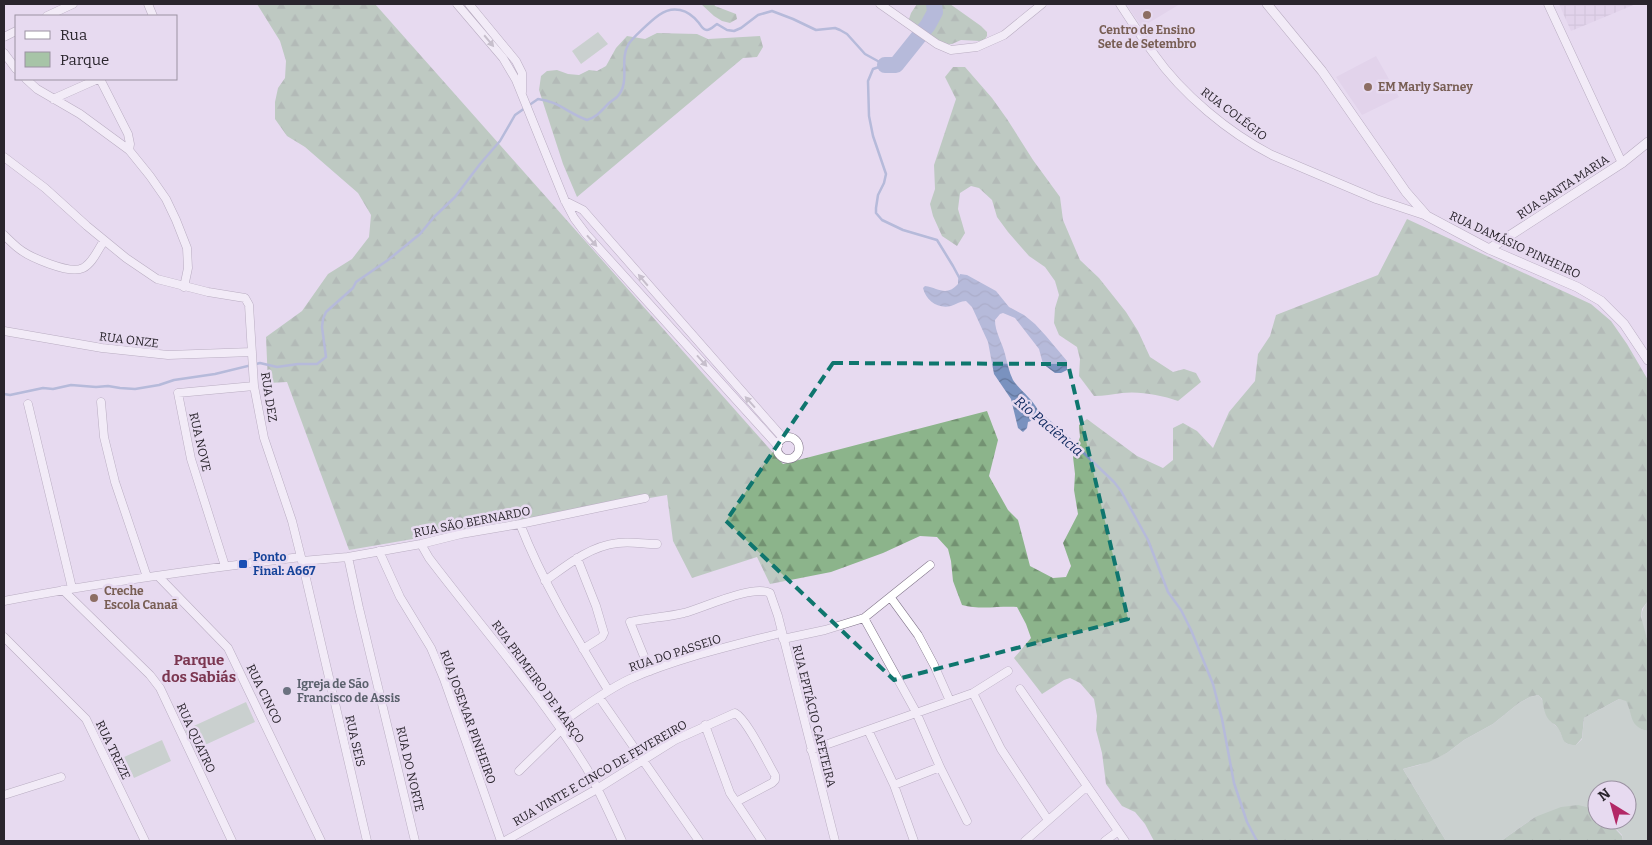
<svg xmlns="http://www.w3.org/2000/svg" width="1652" height="845" font-family="Bitter,serif">
<style>
.built{fill:#dbcae5}
.industrial{fill:url(#industrial-grid)}
.green{fill:#a7c4a7}
.forest{fill:url(#forest-firs)}
.water{fill:url(#water-waves)}
.lines{fill:none;stroke-linecap:round;stroke-linejoin:round}
.stream{stroke:#7a92bf;stroke-width:2.5}
.river{stroke:#7a92bf;stroke-width:16}
.minor-casing{stroke:#82768a;stroke-width:9}
.tertiary-casing{stroke:#82768a;stroke-width:10}
.minor{stroke:#fff;stroke-width:8}
.tertiary{stroke:#fff;stroke-width:9}
.oneway{fill:#9f9da0}
.marked{fill:none;stroke:#0f766e;stroke-width:4;stroke-dasharray:10 6;stroke-linejoin:round}
.education-dot{fill:#8d6e63;stroke:#e7daf0;stroke-width:2}
.transit-dot{fill:#1a4fb4;stroke:#e7daf0;stroke-width:2}
.worship-dot{fill:#6b7280;stroke:#e7daf0;stroke-width:2}
.labels{text-anchor:middle;stroke-width:5;stroke-linejoin:round;paint-order:stroke}
.education-label{font-size:12px;font-weight:bold;fill:#785e54;stroke:#e7daf0;text-anchor:start}
.street-label{font-size:12px;fill:#2a252d;stroke:#e7daf0}
.transit-label{font-size:12px;font-weight:bold;fill:#164399;stroke:#e7daf0;text-anchor:start}
.worship-label{font-size:12px;font-weight:bold;fill:#5b616d;stroke:#e7daf0;text-anchor:start}
.water-label{font-size:14px;font-style:italic;fill:#102a60;stroke:#e7daf0}
.quarter-label{font-size:15px;font-weight:bold;fill:#7b3650;stroke:#e7daf0}
</style>
<defs>
<pattern id="industrial-grid" width="8" height="8" patternUnits="userSpaceOnUse" patternTransform="scale(1.25)"><rect width="8" height="8" fill="#dbcae5"/><path d="M0 4h8M4 0v8" fill="none" stroke="#bcadc5"/></pattern>
<pattern id="forest-firs" width="22" height="20" patternUnits="userSpaceOnUse" patternTransform="scale(1.25)"><rect width="22" height="20" fill="#8cb48b"/><path d="M5 1l3.5 6h-7zM16 11l3.5 6h-7z" fill="#739272"/></pattern>
<pattern id="water-waves" width="16" height="10" patternUnits="userSpaceOnUse" patternTransform="scale(1.25)"><rect width="16" height="10" fill="#7a92bf"/><path d="M0 5q4-4 8 0t8 0" fill="none" stroke="#64779c"/></pattern>
</defs>
<rect width="100%" height="100%" fill="#e7daf0"/>
<path class="built" d="M1126,4H1180L1142,27Z
M1376,56L1399,97L1362,115L1336,77Z"/>
<path class="industrial" d="M1559,4H1636L1571,31Z"/>
<path class="green" d="M598,32L608,44L581,64L572,51Z
M1648,601V642C1643,625 1636,616 1648,601Z
M1538,695C1546,702 1545,711 1550,720C1551,723 1556,725 1558,728C1565,738 1560,745 1576,745L1582,739L1584,718L1619,699L1626,700C1632,713 1632,728 1648,731V841H1623L1622,835L1607,820H1627V790H1597V813L1591,808L1535,817L1501,841H1446L1403,769L1419,765L1447,753L1464,740L1493,724L1519,703L1530,697Z
M246,702L255,722L194,750L185,730Z
M162,740L171,761L134,778L124,757Z"/>
<path class="forest" d="M257,4H375L783,464L987,411L998,440L989,476L1008,510L1018,520L1030,566L1053,578L1066,577L1071,566L1063,543L1078,514L1074,490L1075,474L1073,457L1080,437L1079,425L1087,419L1137,456L1163,468L1173,460V428L1183,423L1197,431L1213,448L1229,412L1255,381L1258,354L1270,336L1276,315L1378,275L1407,219L1591,304L1611,321L1627,344L1648,380V601L1642,609L1641,617L1648,642V731C1629,727 1633,715 1626,701L1619,699L1584,718L1582,738L1576,745C1559,745 1565,737 1557,727C1554,723 1554,725 1551,722C1544,716 1544,707 1542,699L1538,695L1530,697L1519,703L1493,724L1464,740L1447,753L1429,762L1403,769L1446,841H1154L1145,824L1135,812L1122,806L1106,784L1102,753L1096,730L1097,716L1094,699L1080,683L1070,678L1064,680L1042,694L1014,658L1031,638L1026,624L1017,607C998,606 980,610 962,605L953,581L951,561L948,549L937,537L920,536L883,553L831,572L770,584L757,557L692,578L673,541L667,495L349,550L287,382L268,383L266,337L302,311L328,274L352,259L369,237L371,215L358,193L305,147L287,136L275,119V102L278,88L285,78L286,61L280,41Z
M701,4H714L715,6L736,14L737,19L730,23L722,21L714,16Z
M917,4H950L981,26L987,32V36L985,39L980,41L961,40L952,44H937L908,22L911,13Z
M657,33L697,34L708,39L760,36L763,47L757,57L743,58L577,197L563,164L539,90L541,76L547,71L557,70L568,74L579,75L589,70L597,71L606,66L616,48L627,36L645,39Z
M953,67H965L992,98L1007,119L1033,160L1060,197L1063,220L1080,260L1099,278L1126,312L1138,331L1150,357L1173,372L1184,369L1196,373L1201,382L1178,401C1161,395 1140,391 1122,393C1113,394 1104,396 1094,396L1079,376L1080,359L1077,347L1059,335L1054,323L1055,308L1059,295L1055,281L1045,267L1029,256L1008,232L997,217L992,200L979,188L971,186L960,193L958,209L965,233L957,246L942,236L933,216L930,204L935,189L934,165L956,99L945,77Z
M1578,805L1591,808L1597,813V820H1607L1622,836L1623,841H1501L1535,817L1561,807Z"/>
<path class="water" d="M960,274L967,275L996,291L1009,307L1024,315L1035,324L1046,336L1067,361V370L1061,373H1055L1043,364L1039,349L1015,318L1003,313L1000,314L995,320C995,332 1002,342 1005,354C1007,362 1009,372 1013,380C1021,392 1039,403 1040,418L1028,422L1027,428L1023,432L1018,428L1011,399L994,374L988,342L972,307L966,301C961,301 956,304 951,306C938,309 926,301 923,288L925,286C939,288 946,297 958,284V280Z"/>
<g class="lines">
<path class="stream" d="M885,65L873,69L868,81L869,116L873,136L886,174L884,183L878,195L876,208V213L882,220L903,230L937,240L953,266L960,279
M4,394L10,395L43,388L53,389L71,385L96,387L108,386L120,388L135,389L159,385L174,380L215,374L260,363L277,367L298,364H317L326,357L322,327L323,319L326,312L353,288L356,282L388,260L420,234L434,217L455,197L480,164L500,141L515,115L538,99C558,101 569,114 587,120C597,117 601,111 608,104C611,101 615,99 617,97C631,82 619,61 628,45C631,39 652,20 659,15C673,5 688,9 699,23C701,26 703,30 707,30C710,30 714,26 717,24L727,30L734,31L741,28L758,15L772,11L793,19L816,30L835,28L840,30L847,34L865,54L885,65
M1038,414L1045,418L1066,436L1114,482L1121,491L1148,540L1168,592L1181,610L1191,630L1213,684L1222,719L1234,783L1247,822L1257,841"/>
<path class="river" d="M885,65H896L928,25L935,12L934,4"/>
<g class="minor-casing">
<path id="minor" d="M148,4L153,16
M457,4L503,58L516,80L565,201L574,218L586,234L778,446
M469,4L516,61L522,73V92
M880,4L937,44L951,50L977,47L1004,35L1042,4
M1120,4C1131,21 1142,38 1154,54C1182,94 1229,133 1272,155L1376,199L1427,216
M1548,4L1622,163
M47,16L73,4
M4,37L16,31
M4,53L16,69
M26,79L37,89L80,114L129,150L150,176L166,199L176,220L187,248L188,268L184,287
M100,79L128,134L130,144L129,150
M53,99L98,79
M4,157L45,188L87,226L126,258L157,279L208,292L245,298L249,305L254,386L264,438L292,521L301,557L367,841
M565,201L583,210L783,438
M4,235C8,239 13,244 18,248C29,257 70,275 83,268C93,263 98,249 104,241
M4,331L102,348L168,355L252,352
M101,402L104,437L115,482L147,577
M28,404L72,588
M777 448a11 11 0 1 1 22 0a11 11 0 1 1-22 0Z
M520,524C543,583 576,637 608,690
M421,544L429,558C482,628 541,694 587,769C600,792 611,817 622,841
M379,551L400,597L431,648L444,679L501,841
M348,557L359,608L415,841
M577,558L596,606L604,633L602,637L583,649
M302,561L348,557L421,544L461,534L520,524L645,498
M225,566L191,459L178,393L254,386
M158,576L228,648L321,841
M545,581C567,565 590,546 618,543C630,541 644,544 657,544
M63,590L150,675L160,688L232,841
M891,598L918,635L934,665L950,701
M4,601C102,582 201,569 301,557
M864,618L916,712L940,767L967,821
M4,637L86,719L145,841
M783,639L825,630L864,618L930,565
M650,671L630,622C648,618 667,617 684,613C703,608 753,584 770,593L778,616L835,841
M1020,689L1125,841
M973,693L1001,749L1048,820
M599,697L699,841
M558,725C582,709 604,691 630,679C678,658 731,646 781,633
M705,725L730,793L762,841
M868,730L894,785L914,841
M811,750L973,693L1008,671
M519,771L561,730
M894,785L940,767
M4,795L61,777
M505,841L597,789L675,740L735,713C747,719 767,762 775,775V780L772,783L736,802
M1025,841L1086,787
M1105,841L1117,832"/>
</g>
<g class="tertiary-casing">
<path id="tertiary" d="M1267,4L1322,71L1406,192L1427,216L1489,249L1577,287L1601,301L1624,324L1648,360
M1489,249L1622,163L1648,142"/>
</g>
<use href="#minor" class="minor"/>
<use href="#tertiary" class="tertiary"/>
</g>
<defs><path id="oneway-solid" d="M-6-.8H1V-3.2L6.5 0L1 3.2V.8H-6Z" transform="scale(1.25)"/></defs>
<g class="oneway">
<use href="#oneway-solid" transform="translate(489 41) rotate(50)"/>
<use href="#oneway-solid" transform="translate(592 241) rotate(48)"/>
<use href="#oneway-solid" transform="translate(643 280) rotate(-130)"/>
<use href="#oneway-solid" transform="translate(702 361) rotate(48)"/>
<use href="#oneway-solid" transform="translate(750 402) rotate(-132)"/>
</g>
<path d="M0 0H1652V845H0ZM833,363L1068,364L1128,619L894,680L726,521Z" fill="#e7daf0" fill-opacity=".55" fill-rule="evenodd"/>
<path class="marked" d="M833,363L1068,364L1128,619L894,680L726,521Z"/>
<g class="education-dot">
<circle cx="1147" cy="15" r="5"/>
<circle cx="1368" cy="87" r="5"/>
<circle cx="94" cy="598" r="5"/>
</g>
<rect class="transit-dot" x="238" y="559" width="10" height="10" rx="2.5"/>
<circle class="worship-dot" cx="287" cy="691" r="5"/>
<g class="labels">
<g class="education-label">
<text x="1147" y="34" text-anchor="middle">Centro de Ensino<tspan x="1147" dy="14">Sete de Setembro</tspan></text>
<text x="1378" y="91">EM Marly Sarney</text>
<text x="104" y="595">Creche<tspan x="104" dy="14">Escola Canaã</tspan></text>
</g>
<g class="street-label">
<text transform="translate(1234 114) rotate(37)" y="4">RUA COLÉGIO</text>
<text transform="translate(1563 187) rotate(-33)" y="4">RUA SANTA MARIA</text>
<text transform="translate(1515 245) rotate(25)" y="4">RUA DAMÁSIO PINHEIRO</text>
<text transform="translate(129 340) rotate(7)" y="4">RUA ONZE</text>
<text transform="translate(269 397) rotate(81)" y="4">RUA DEZ</text>
<text transform="translate(200 442) rotate(77)" y="4">RUA NOVE</text>
<text transform="translate(472 522) rotate(-11)" y="4">RUA SÃO BERNARDO</text>
<text transform="translate(675 653) rotate(-18)" y="4">RUA DO PASSEIO</text>
<text transform="translate(538 682) rotate(54)" y="4">RUA PRIMEIRO DE MARÇO</text>
<text transform="translate(264 694) rotate(64)" y="4">RUA CINCO</text>
<text transform="translate(814 716) rotate(76)" y="4">RUA EPITÁCIO CAFETEIRA</text>
<text transform="translate(468 717) rotate(70)" y="4">RUA JOSEMAR PINHEIRO</text>
<text transform="translate(196 738) rotate(65)" y="4">RUA QUATRO</text>
<text transform="translate(355 741) rotate(77)" y="4">RUA SEIS</text>
<text transform="translate(113 750) rotate(64)" y="4">RUA TREZE</text>
<text transform="translate(410 769) rotate(77)" y="4">RUA DO NORTE</text>
<text transform="translate(600 773) rotate(-30)" y="4">RUA VINTE E CINCO DE FEVEREIRO</text>
</g>
<g class="transit-label">
<text x="253" y="561">Ponto<tspan x="253" dy="14">Final: A667</tspan></text>
</g>
<g class="worship-label">
<text x="297" y="688">Igreja de São<tspan x="297" dy="14">Francisco de Assis</tspan></text>
</g>
<g class="water-label">
<text transform="translate(1049 426) rotate(40)" y="5">Rio Paciência</text>
</g>
<g class="quarter-label">
<text x="199" y="665">Parque<tspan x="199" dy="17">dos Sabiás</tspan></text>
</g>
</g>
<rect width="1652" height="845" fill="none" stroke="#2a252d" stroke-width="10"/>
<rect x="15" y="15" width="162" height="65" fill="#e7daf0" stroke="#9b92a2"/>
<rect x="25" y="31" width="25" height="8" fill="#ffffff" stroke="#9b92a2"/>
<text x="60" y="40" font-size="15" fill="#2a252d">Rua</text>
<rect x="25" y="52" width="25" height="15" fill="#a7c4a7" stroke="#9b92a2"/>
<text x="60" y="65" font-size="15" fill="#2a252d">Parque</text>
<g transform="translate(1612 805) rotate(323)"><circle r="24" fill="#e7daf0" stroke="#9b92a2"/>
<path d="M0-4L9 19L0 12L-9 19Z" fill="#b22866"/>
<text y="-8" font-size="14" font-weight="bold" text-anchor="middle" fill="#2a252d">N</text>
</g>
</svg>
